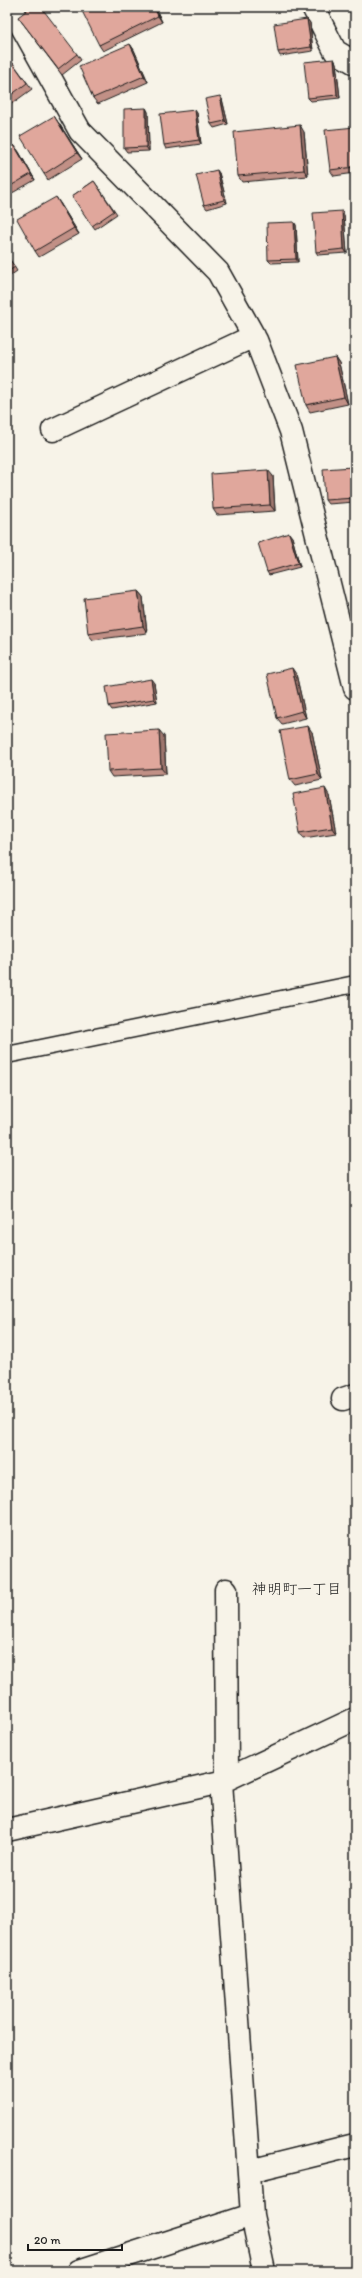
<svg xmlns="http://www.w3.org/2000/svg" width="362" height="2278" font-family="Itim,'Klee One',sans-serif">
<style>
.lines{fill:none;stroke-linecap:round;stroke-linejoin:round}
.lane-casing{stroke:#1c1c1c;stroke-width:19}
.street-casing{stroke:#1c1c1c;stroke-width:25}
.lane{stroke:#f7f3e8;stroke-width:16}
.street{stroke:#f7f3e8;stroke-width:22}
.wall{fill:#c19086;stroke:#1c1c1c}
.shaded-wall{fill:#9d756d;stroke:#1c1c1c}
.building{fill:#e0a79c;stroke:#1c1c1c}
.labels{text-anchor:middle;stroke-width:3;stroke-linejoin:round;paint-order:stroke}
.neighbourhood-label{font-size:15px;fill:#1c1c1c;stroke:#f7f3e8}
</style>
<rect width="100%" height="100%" fill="#f7f3e8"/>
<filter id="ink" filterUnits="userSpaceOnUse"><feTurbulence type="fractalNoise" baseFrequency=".025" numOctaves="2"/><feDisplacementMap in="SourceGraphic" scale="8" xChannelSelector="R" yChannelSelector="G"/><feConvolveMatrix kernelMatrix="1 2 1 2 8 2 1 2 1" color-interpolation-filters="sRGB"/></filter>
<g filter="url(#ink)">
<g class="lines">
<g class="lane-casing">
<path id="lane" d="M7,1055L355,984"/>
</g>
<g class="street-casing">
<path id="street" d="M313,7L335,51L355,63
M13,11L80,131L218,272L256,340L291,431L355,688
M53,430L254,336
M343,1399L355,1395
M226,1590L227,1779
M221,1782L252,2215L264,2271
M7,1830L221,1782L355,1719
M249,2171L355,2145
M79,2271L252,2215"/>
</g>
<use href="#lane" class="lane"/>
<use href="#street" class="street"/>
</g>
<path class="wall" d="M155,7L162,22L103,51L99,45Z
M18,17L77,54L81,60L62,75Z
M307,19L310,23L313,51L280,56L278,52Z
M130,44L134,50L148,82L98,104L93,98Z
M7,55L32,89L10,105L7,101Z
M334,59L336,63L340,98L311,101L308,98Z
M222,99L228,124L214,128L211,124Z
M146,108L148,112L149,151L127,152L124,148Z
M197,113L201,144L166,149L164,145Z
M58,122L82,159L48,180L44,174Z
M355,127V173L334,176L330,170Z
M304,132L308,176L242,182L238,176Z
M14,145L19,152L35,180L7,196V150Z
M219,173L227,203L207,209L204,205Z
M94,181L117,214L95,229L72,196Z
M60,203L79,234L39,257L35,251Z
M344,215L347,253L318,255L316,252Z
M294,222L296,225L298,262L271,263L268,260Z
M7,255L17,271L7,278Z
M335,357L339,363L348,404L310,412L306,405Z
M353,467L355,470V502L328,504L325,500Z
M273,476L275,511L217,515L213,509Z
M292,537L300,567L269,575L267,572Z
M138,591L143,597L147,633L93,640L88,634Z
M296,674L306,718L282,724L277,718Z
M154,683L157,702L112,710L109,706Z
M312,732L322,780L295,786L290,780Z
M164,736L166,774L112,777L108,771Z
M329,795L336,833L304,838L300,832Z"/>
<path class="shaded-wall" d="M154,7H155L162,22L158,16Z
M307,19L310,23L313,51L311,47Z
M130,44L134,50L148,82L144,76Z
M334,59L336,63L340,98L337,95Z
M220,96L222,99L228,124L225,121Z
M146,108L148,112L149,151L146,147Z
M195,110L197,113L201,144L199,140Z
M54,116L58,122L82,159L77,153Z
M300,125L304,132L308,176L304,170Z
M14,145L19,152L35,180L31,174Z
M217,170L219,173L227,203L224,200Z
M56,197L60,203L79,234L74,228Z
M342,211L344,215L347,253L344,249Z
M294,222L296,225L298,262L296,259Z
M335,357L339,363L348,404L344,397Z
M353,467L355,470V496Z
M268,470L273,476L275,511L270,505Z
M289,533L292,537L300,567L298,563Z
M138,591L143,597L147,633L143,626Z
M292,668L296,674L306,718L302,711Z
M151,679L154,683L157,702L154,699Z
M308,726L312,732L322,780L318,774Z
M159,730L164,736L166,774L161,768Z
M325,788L329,795L336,833L332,827Z"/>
<path class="building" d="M31,7H41L77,54L58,69L18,17Z
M80,7H154L158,16L99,45Z
M307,19L311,47L278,52L274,24Z
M130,44L144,76L93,98L79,66Z
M7,55L27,83L7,98Z
M334,59L337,95L308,98L304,62Z
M220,96L225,121L211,124L205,99Z
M146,108V147L124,148V109Z
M195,110L199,140L164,145L160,114Z
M54,116L77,153L44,174L20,136Z
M300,125L304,170L238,176L234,132Z
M355,127V167L330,170L325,130Z
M14,145L31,174L7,188V150Z
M217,170L224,200L204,205L196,175Z
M94,181L114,211L92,226L72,196Z
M56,197L74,228L35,251L17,219Z
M342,211L344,249L316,252L313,213Z
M294,222L296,259L268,260L267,223Z
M7,256L15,267L7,272Z
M335,357L344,397L306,405L297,365Z
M353,467L355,498L325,500L323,469Z
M268,470L270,505L213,509L211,474Z
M289,533L298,563L267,572L258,543Z
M138,591L143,626L88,634L84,598Z
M292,668L302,711L277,718L267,674Z
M151,679L154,699L109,706L106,687Z
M308,726L318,774L290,780L280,731Z
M159,730L161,768L108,771L106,733Z
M325,788L332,827L300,832L293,794Z"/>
</g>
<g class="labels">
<g class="neighbourhood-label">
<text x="297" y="1594">神明町一丁目</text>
</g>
</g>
<rect width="362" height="2278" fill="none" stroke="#f7f3e8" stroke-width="24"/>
<rect x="12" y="12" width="338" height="2254" fill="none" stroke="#1c1c1c" stroke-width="1.5" filter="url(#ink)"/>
<path d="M28 2244v6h94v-6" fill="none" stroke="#1c1c1c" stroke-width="2"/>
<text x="34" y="2244" font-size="12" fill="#1c1c1c" stroke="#f7f3e8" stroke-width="3" paint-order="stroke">20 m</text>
</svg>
